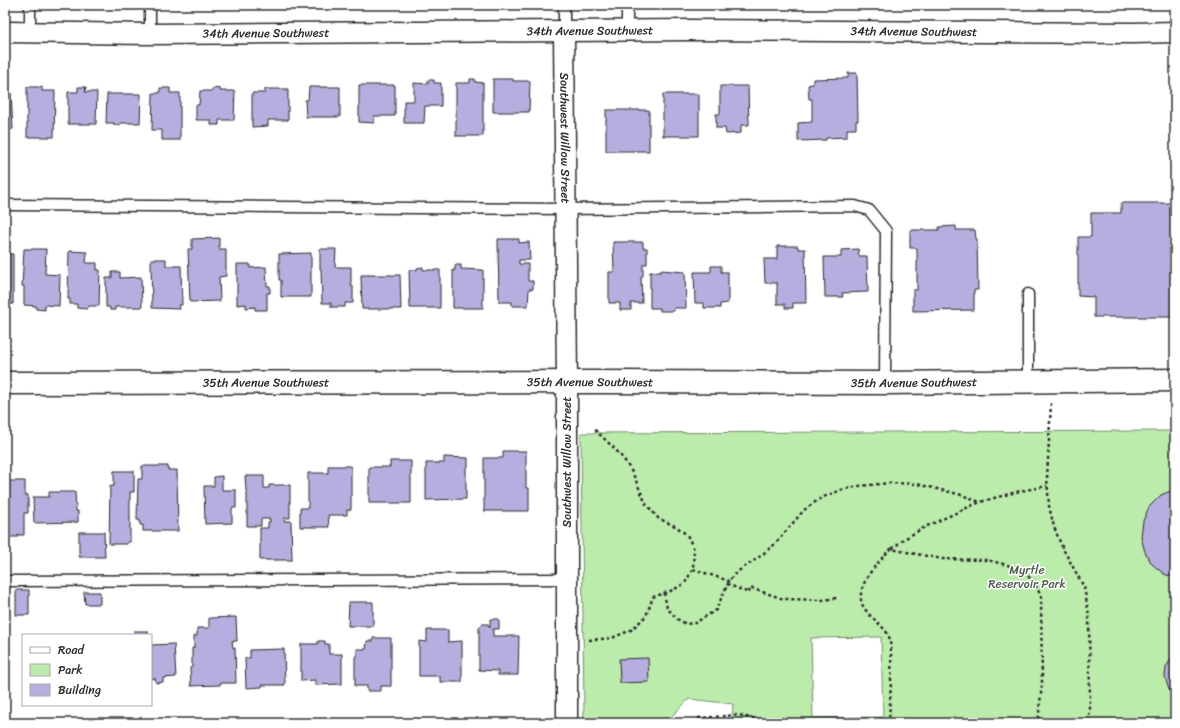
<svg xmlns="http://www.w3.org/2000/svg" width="1180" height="728" font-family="Sriracha,sans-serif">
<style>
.green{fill:#bcecac;stroke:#748c6c;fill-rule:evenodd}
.building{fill:#b6aedf;stroke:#2b2b2b}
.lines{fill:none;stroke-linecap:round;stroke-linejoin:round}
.lane-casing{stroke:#2b2b2b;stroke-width:13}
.street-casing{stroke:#2b2b2b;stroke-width:23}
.secondary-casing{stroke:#2b2b2b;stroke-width:25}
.path{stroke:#2b2b2b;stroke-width:2.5;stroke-dasharray:3 3;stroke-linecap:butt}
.lane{stroke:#fff;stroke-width:10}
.street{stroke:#fff;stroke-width:20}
.secondary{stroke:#fff;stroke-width:22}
.labels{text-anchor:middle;stroke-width:3;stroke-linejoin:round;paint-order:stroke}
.street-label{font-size:12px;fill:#2b2b2b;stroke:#fff}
.park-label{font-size:12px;fill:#4f5b4b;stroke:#fff}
</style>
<rect width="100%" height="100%" fill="#fff"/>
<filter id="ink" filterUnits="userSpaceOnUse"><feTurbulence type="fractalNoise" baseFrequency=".025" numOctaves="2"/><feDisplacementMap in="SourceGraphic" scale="8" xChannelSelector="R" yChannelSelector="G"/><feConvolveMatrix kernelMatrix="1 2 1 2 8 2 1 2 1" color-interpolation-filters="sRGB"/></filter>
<g filter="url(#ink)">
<path class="green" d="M1175,431V723H732L733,704L689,699L665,723H590L584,718L581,433ZM881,637L883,717L813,718L811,638Z"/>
<path class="building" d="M848,73H857L858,121H856V129H847V137L826,138V140L798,141V123L812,122V99H809L808,85L813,84V79L848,78Z
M470,79H475V82L483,83V136H456V83H470Z
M493,79H513V81H530L529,112H493Z
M428,80H434V83H441V106H425L424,123H404V101H414V83L428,84Z
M359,85H395V116H374V123L359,122Z
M720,86H748L749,125H741V133L726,134L725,128H716V114H720Z
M27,87H42V91H55L54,137H27Z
M78,87H86L85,92H97L96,124H68V92H78Z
M309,87H340V117H306L305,100H308Z
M160,88H170V93H180V140H162V130H152L153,93H160Z
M220,88V91H235L234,120H219V125H211V120H196V105H199L200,91H212V89Z
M265,89H288V120H268V126L252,127V93H265Z
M5,93H11L13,129L5,130Z
M107,94H141L140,123H120V125H114V123H106Z
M663,94H699V136H663Z
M606,110H649V151H606Z
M1121,203H1175V317H1094V297L1078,296V237H1091V213H1121Z
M956,226V230H975L976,239H977L978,290H974V310L913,311V290H917V248H910V230H939V227Z
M219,238V249H226V276L219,277L220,301L190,302L188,249H192V239Z
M498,239H519V243L529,242L530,260H519V264H528V281H533V289H529L528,306H512V302H499Z
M613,242H643V248H647V264H643V276L641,277L642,303H631V310H620V303H609V272H614Z
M777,246H798V249H805L806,303H793V308H785V304H777V283H765L764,259H777Z
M24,249H46L45,274L60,275L59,306L45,305V310L36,309V306L24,305V286H22Z
M320,249H336L335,267H351V286H353V303H345V307H331V303H322L321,269H320Z
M858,249L859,256H867L868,292L842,293L843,297H825L824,257H841V250Z
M69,251L87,252L86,263H97V270H100L99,306H89L87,309L77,308V304H70V299H68Z
M311,253V297H281V280H279V254Z
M5,254H13V304H6V309Z
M151,259H166V266H181L182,305H179L180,309L152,308Z
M237,264H250V268L266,267L267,286H270V293H267V310H255V307L246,308V304L237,305Z
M455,265H461V269L483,270V308H453V270H455Z
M711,266H721V272H728V303L720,304V308H704V303H695L694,272H711Z
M423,267V270H440V308H410L409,270H417V268Z
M661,270L685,272L686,308H674V311H660V308H650V272H661Z
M112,272H120V278L141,277L142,307H115V310H110V307H106V278H112Z
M361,275H400L401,309H362Z
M503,451H526V488H529V511H484V458H503Z
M444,457L468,458V467H466V499L426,500V463H444Z
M390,461H411V503H369V467H390Z
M142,466H168V470H177L178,531H143V525H140V520H137L138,479H142Z
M328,466H351V510H347V515H328L329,527H300V508H308V473H328Z
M114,471H134V492H130V542H127V544H109L110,486H114Z
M222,476V490H236V508H232V523L205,524L204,486H214V477Z
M245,476H264V488H269V485H290V518H284V521H291L292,560H260V528H268V522H270V519H261V526H247V491H246Z
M5,481H25V495H28V513H24V535H18V537H5Z
M1175,489V578L1164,574L1152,564L1145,552L1141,537L1143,521L1149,507L1161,495Z
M49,492H75L76,511H78V522L34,523L33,497H49Z
M79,532H104L105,557H79Z
M16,590H29V615H16Z
M84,592H100V604H85Z
M349,602H373V626H348Z
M236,617L237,641H232L233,648H235L236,683H220V685L191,686L190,668L192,667V648H194V636H197V628H209V618Z
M490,619H499V629H493V636H519L518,675H498V671L479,670V628L482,624H488L490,628Z
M427,630H448V642L462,641V682H440V676H419V641L427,642Z
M134,631H148V635H134Z
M373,638H391V686H381V691H367V686H355V657H357V649H366L367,641H373Z
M318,641H325V644H329V654H342V684L315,685V680L301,681V644H318Z
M174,644L176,677L163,678V682L156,683L155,678L151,679V645Z
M284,649L285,685H262V687L246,688L245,658H250V650Z
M1175,655V696L1170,692L1167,684L1165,676L1166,667L1171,659Z
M648,658L649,682L620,683L619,659Z"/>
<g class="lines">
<g class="lane-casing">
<path id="lane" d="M30,5V32
M150,5V34
M564,32V5
M627,32V5
M5,205L565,209L855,206L869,210L886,231L885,383
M1028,381V294
M5,581L567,579"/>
</g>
<g class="street-casing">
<g id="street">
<path id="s1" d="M5,32L150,34L691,30L1133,33L1175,32"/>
<path id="s2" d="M564,32L567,382V723"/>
</g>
</g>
<g class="secondary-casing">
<g id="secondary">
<path id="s3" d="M5,383L594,382L885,383L1175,380"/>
</g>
</g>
<path class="path" d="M1051,403L1047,478L1049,506L1054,527L1062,547L1084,587L1089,615L1090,707L1089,723
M892,549L904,539L927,526L980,502L1016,492L1047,486
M693,569L729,581
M727,584L749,593L750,588L784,599L822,600L837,598
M664,593L667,608L677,619L686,624L695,623L716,610L729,581L737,572L758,558L775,544L804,510L821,498L841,490L859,486L890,483L917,484L962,495L980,502
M589,640L612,638L631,630L646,616L653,597L673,590L685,583L693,569L694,549L687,535L677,527L658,518L646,504L633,474L625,461L616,450L594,429
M694,723L699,718L738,715L773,723
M889,723C890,696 893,667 890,640C888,631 881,626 875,620C871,617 866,611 863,606C853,588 879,560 891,549L942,559L987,560L1015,567L1033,580L1041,596L1042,684L1038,723"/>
<use href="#lane" class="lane"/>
<use href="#street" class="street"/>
<use href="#secondary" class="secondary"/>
</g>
</g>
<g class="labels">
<g class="street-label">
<text dy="4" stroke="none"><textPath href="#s1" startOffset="585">34th Avenue Southwest</textPath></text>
<text dy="4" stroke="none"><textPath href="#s1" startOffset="909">34th Avenue Southwest</textPath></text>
<text dy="4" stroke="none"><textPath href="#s1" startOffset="261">34th Avenue Southwest</textPath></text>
<text dy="4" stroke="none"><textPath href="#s2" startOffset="106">Southwest Willow Street</textPath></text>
<text dy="4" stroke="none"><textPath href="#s3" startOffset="585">35th Avenue Southwest</textPath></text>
<text dy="4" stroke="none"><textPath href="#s3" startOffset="909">35th Avenue Southwest</textPath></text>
<text dy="4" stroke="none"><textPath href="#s3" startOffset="261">35th Avenue Southwest</textPath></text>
<text transform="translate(567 462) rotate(-90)" y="4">Southwest Willow Street</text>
</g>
<g class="park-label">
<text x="1027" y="574">Myrtle<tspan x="1027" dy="14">Reservoir Park</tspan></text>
</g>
</g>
<rect width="1180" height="728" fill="none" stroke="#fff" stroke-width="20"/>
<rect x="10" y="10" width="1160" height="708" fill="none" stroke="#2b2b2b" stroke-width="1.5" filter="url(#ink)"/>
<rect x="22" y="634" width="130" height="72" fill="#ffffff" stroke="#aaaaaa"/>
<rect x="30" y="647" width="20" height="6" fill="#ffffff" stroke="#aaaaaa"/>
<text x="58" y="654" font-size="12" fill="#2b2b2b">Road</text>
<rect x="30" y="664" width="20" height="12" fill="#bcecac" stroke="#aaaaaa"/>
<text x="58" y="674" font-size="12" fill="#2b2b2b">Park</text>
<rect x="30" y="684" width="20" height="12" fill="#b6aedf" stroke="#aaaaaa"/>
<text x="58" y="694" font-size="12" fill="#2b2b2b">Building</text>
</svg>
